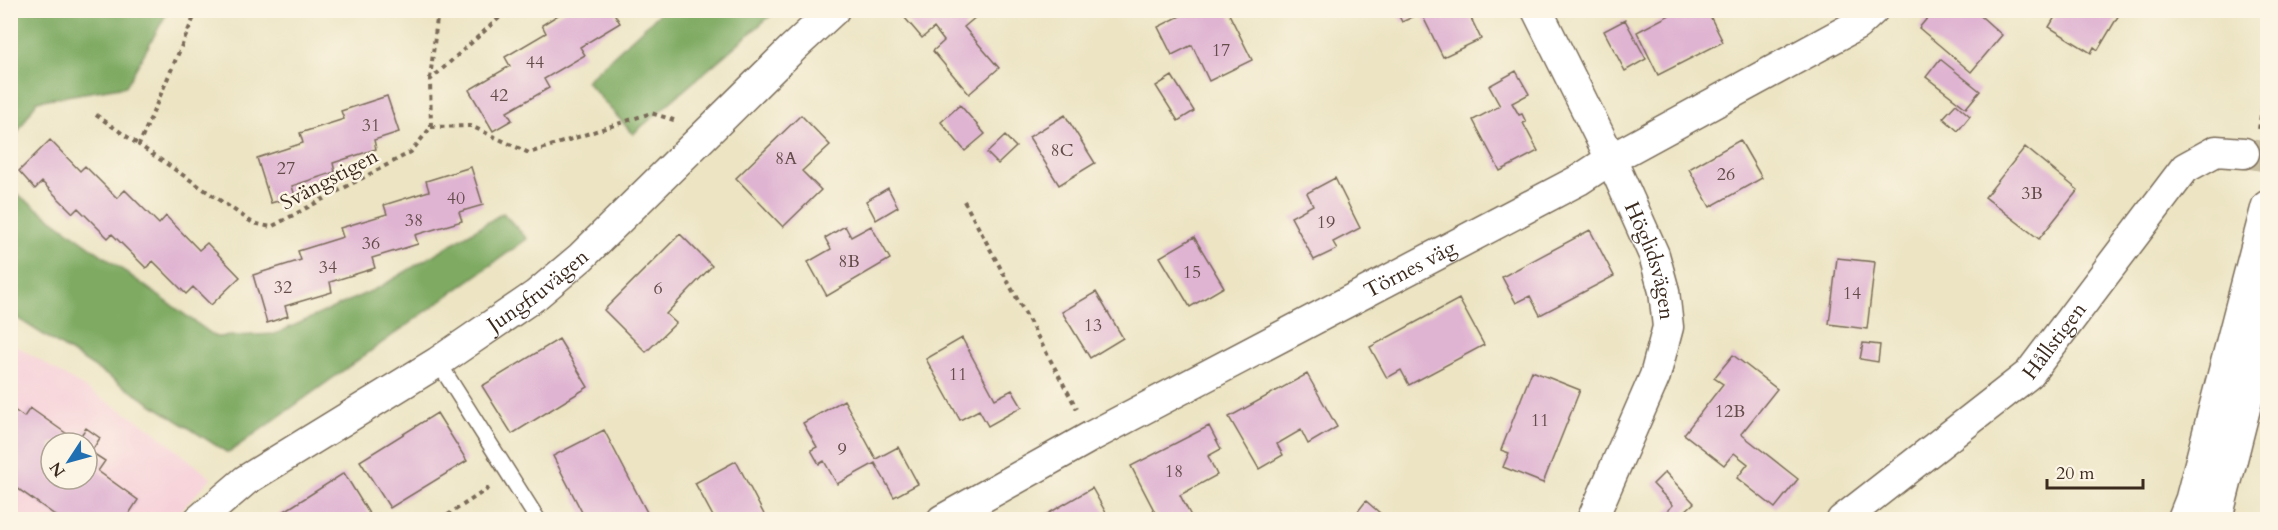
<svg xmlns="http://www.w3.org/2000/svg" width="2278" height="530" font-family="Cardo,serif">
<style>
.built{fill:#f6cfd9;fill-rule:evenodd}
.forest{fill:#7eaa62;stroke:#5c6a40;stroke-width:1.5}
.building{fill:#dfb3d2;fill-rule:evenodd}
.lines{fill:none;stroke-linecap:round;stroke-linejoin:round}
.minor-tunnel{stroke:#c9bfa2;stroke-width:30;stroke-dasharray:30 15;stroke-linecap:butt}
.service-casing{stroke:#796b58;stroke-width:18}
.minor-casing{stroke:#796b58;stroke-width:33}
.secondary-casing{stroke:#796b58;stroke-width:36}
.path{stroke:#796b58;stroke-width:4;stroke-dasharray:4.5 4.5;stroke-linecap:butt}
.service{stroke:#fff;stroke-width:15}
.minor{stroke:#fff;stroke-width:30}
.secondary{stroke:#fff;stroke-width:33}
.labels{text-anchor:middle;stroke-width:5;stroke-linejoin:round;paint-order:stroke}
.number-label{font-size:18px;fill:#644c4b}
.street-label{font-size:21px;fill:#3b2a1e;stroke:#fcf5e5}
</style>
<rect width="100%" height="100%" fill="#fcf5e5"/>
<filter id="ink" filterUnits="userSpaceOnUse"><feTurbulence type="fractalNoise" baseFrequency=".0167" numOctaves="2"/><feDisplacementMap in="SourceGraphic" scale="12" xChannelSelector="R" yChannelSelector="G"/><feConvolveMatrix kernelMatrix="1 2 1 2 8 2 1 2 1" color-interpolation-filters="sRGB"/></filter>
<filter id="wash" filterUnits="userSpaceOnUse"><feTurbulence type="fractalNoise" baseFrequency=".008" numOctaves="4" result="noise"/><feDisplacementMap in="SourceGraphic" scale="24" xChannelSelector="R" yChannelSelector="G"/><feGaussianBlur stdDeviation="1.35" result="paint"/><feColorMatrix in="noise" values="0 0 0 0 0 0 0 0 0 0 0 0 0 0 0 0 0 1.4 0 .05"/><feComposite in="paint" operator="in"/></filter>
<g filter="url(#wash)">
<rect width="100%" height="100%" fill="#ece4c3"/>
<path class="built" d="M10,342L150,428L211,478L173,519H27L11,508ZM51,443H87V479H51Z"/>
<path class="forest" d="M11,10H168V11L126,86L37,101L11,143Z
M662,11H776L633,134L586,81Z
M10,189L216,337L275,334L380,287L503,213L527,239L228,453L11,314Z"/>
<g id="blocks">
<path class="building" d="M566,10H623L615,15L620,23L580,47L585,55L544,79L549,88L507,112L512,120L493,131L469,90L510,66L505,57L546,33L542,25Z
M913,10H984L964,27L999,68L969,94L933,51L944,41L934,28L922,38L905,18Z
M1192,10H1227L1252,60L1209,81L1192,45L1172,55L1158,27Z
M1396,10H1467L1481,39L1443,57L1421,13L1402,22Z
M1679,10H1707L1723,42L1658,75L1637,32Z
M1934,10H1974L2002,35L1971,72L1919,28Z
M2059,10H2117L2120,13L2098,50L2094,47L2091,53L2049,27Z
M1625,20L1646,59L1625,71L1604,31Z
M1940,59L1980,91L1966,108L1926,77Z
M1516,71L1529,94L1512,103L1519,115L1522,114L1526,122L1523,123L1538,151L1500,171L1473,120L1500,106L1489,86Z
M1172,76L1194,111L1178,121L1156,86Z
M387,96L399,132L374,140L376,149L333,163L335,172L292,186L295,196L271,203L257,158L303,143L300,133L344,119L341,111Z
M1956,104L1970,116L1958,131L1943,118Z
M960,105L985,134L965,151L941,122Z
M801,115L830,145L802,171L821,190L783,227L736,178Z
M1065,115L1095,163L1059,185L1029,137Z
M1005,136L1016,147L998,164L987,153Z
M50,140L80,171L85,166L117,198L125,190L159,224L166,216L199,250L207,243L240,277L211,305L193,287L186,294L153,261L146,268L112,234L108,238L78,208L73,213L42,182L35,189L19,171Z
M1740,140L1762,178L1710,207L1689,169Z
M2025,147L2078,190L2039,239L1985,197Z
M471,167L483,205L459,212L462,221L415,235L418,244L372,258L375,268L330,282L332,292L285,306L288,316L267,323L253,275L301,260L298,251L343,237L340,228L387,214L384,205L429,191L426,181Z
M1335,178L1360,228L1333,242L1337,249L1314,260L1291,217L1313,205L1307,193Z
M888,188L898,207L876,220L866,201Z
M845,226L851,237L871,226L890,259L827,296L808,262L831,249L825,238Z
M1590,230L1614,276L1540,315L1530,296L1516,303L1502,277Z
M680,234L712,266L666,314L676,323L646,352L604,310Z
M1194,237L1224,287L1190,307L1160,257Z
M1837,258L1875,262L1867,329L1829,324Z
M1096,292L1123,338L1090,358L1062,312Z
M1459,299L1484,345L1409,385L1401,370L1387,378L1370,347Z
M962,338L995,399L1012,390L1022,407L988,426L979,410L960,420L926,359Z
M559,339L588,387L512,434L482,386Z
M1863,343L1880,345L1878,362L1860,359Z
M1733,355L1777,389L1741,434L1798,479L1775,508L1737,478L1748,464L1734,453L1724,465L1684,434L1723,384L1714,378Z
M1532,371L1580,390L1543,483L1503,467L1509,453L1501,450Z
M1307,374L1337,427L1308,444L1301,430L1277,444L1283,455L1259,469L1229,417Z
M844,400L876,459L898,447L918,484L894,497L875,463L837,484L824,461L819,464L811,450L817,447L803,423Z
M10,407L24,417L30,408L77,441L86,428L100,438L91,452L105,461L98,471L138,500L125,520H62L10,483ZM51,443H87V479H51Z
M437,413L467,461L390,508L360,461Z
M1209,426L1221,449L1208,456L1217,475L1180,495L1193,520H1159L1131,466Z
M604,430L651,520H586L553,456Z
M736,461L767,520H715L695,483Z
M1665,472L1694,503L1684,512L1692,520H1658L1673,505L1653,484Z
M344,473L373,520H270L291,507Z
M1092,488L1110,520H1037Z
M1366,501L1388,520H1351Z"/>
</g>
</g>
<g filter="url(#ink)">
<use href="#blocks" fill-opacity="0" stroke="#796b58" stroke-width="1.5"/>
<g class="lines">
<path class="minor-tunnel" d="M2244,153L2268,157"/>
<g class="service-casing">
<path id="service" d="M438,362L538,520"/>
</g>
<g class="minor-casing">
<g id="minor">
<path id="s1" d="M1537,10L1611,159L1654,255L1664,291L1668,327L1655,376L1592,520"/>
<path id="s2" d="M199,520L246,480L438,362L536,295L581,257L793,48L834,10"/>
<path id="s3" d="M942,520L1092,436L1579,180L1611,159L1857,25L1873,10"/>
<path id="s4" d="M1842,520L2029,374L2185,168L2216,151L2244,153"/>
</g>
</g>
<g class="secondary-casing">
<path id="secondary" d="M2184,520L2192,500L2268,207
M2215,520L2268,312"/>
</g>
<path class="path" d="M197,10L139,145L253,223L271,227L411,152L431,127L430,80L508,10
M430,79L438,10
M96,115L139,145
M431,127L471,126L529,153L651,113L677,121
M2259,129L2268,68
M964,201L1077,409
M440,520L489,488"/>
<use href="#service" class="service"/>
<use href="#minor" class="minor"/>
<use href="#secondary" class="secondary"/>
</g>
</g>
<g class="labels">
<g class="number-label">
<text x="1221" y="56">17</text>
<text x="535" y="68">44</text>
<text x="499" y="101">42</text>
<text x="371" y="131">31</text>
<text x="1062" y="156">8C</text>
<text x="786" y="164">8A</text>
<text x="286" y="174">27</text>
<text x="1726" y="180">26</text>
<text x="2032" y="199">3B</text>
<text x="456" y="204">40</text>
<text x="414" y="226">38</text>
<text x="1326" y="228">19</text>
<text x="371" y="249">36</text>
<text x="849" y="267">8B</text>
<text x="328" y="273">34</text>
<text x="1192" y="278">15</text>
<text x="283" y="293">32</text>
<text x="658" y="294">6</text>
<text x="1852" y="299">14</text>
<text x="1093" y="331">13</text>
<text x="958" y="380">11</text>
<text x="1730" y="417">12B</text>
<text x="1540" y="426">11</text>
<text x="842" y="455">9</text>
<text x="1174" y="477">18</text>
</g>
<g class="street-label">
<text transform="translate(329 179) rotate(-28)" y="7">Svängstigen</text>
<text dy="7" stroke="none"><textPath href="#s1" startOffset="276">Höglidsvägen</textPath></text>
<text dy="7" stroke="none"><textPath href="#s3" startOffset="531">Törnes väg</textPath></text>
<text dy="7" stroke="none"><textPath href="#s2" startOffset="410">Jungfruvägen</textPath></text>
<text dy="7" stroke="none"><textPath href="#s4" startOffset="279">Hållstigen</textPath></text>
</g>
</g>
<rect width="2278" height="530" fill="none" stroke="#fcf5e5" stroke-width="36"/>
<g transform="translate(69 461) rotate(234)"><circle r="28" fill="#fcf5e5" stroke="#afa495" stroke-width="1.5"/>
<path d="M0-4.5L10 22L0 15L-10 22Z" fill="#1f6fb2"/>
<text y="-9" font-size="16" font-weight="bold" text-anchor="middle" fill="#3b2a1e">N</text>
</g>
<path d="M2047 479v9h96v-9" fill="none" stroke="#3b2a1e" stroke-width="3"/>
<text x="2056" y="479" font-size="18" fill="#3b2a1e" stroke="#fcf5e5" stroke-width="4.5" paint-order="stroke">20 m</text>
</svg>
